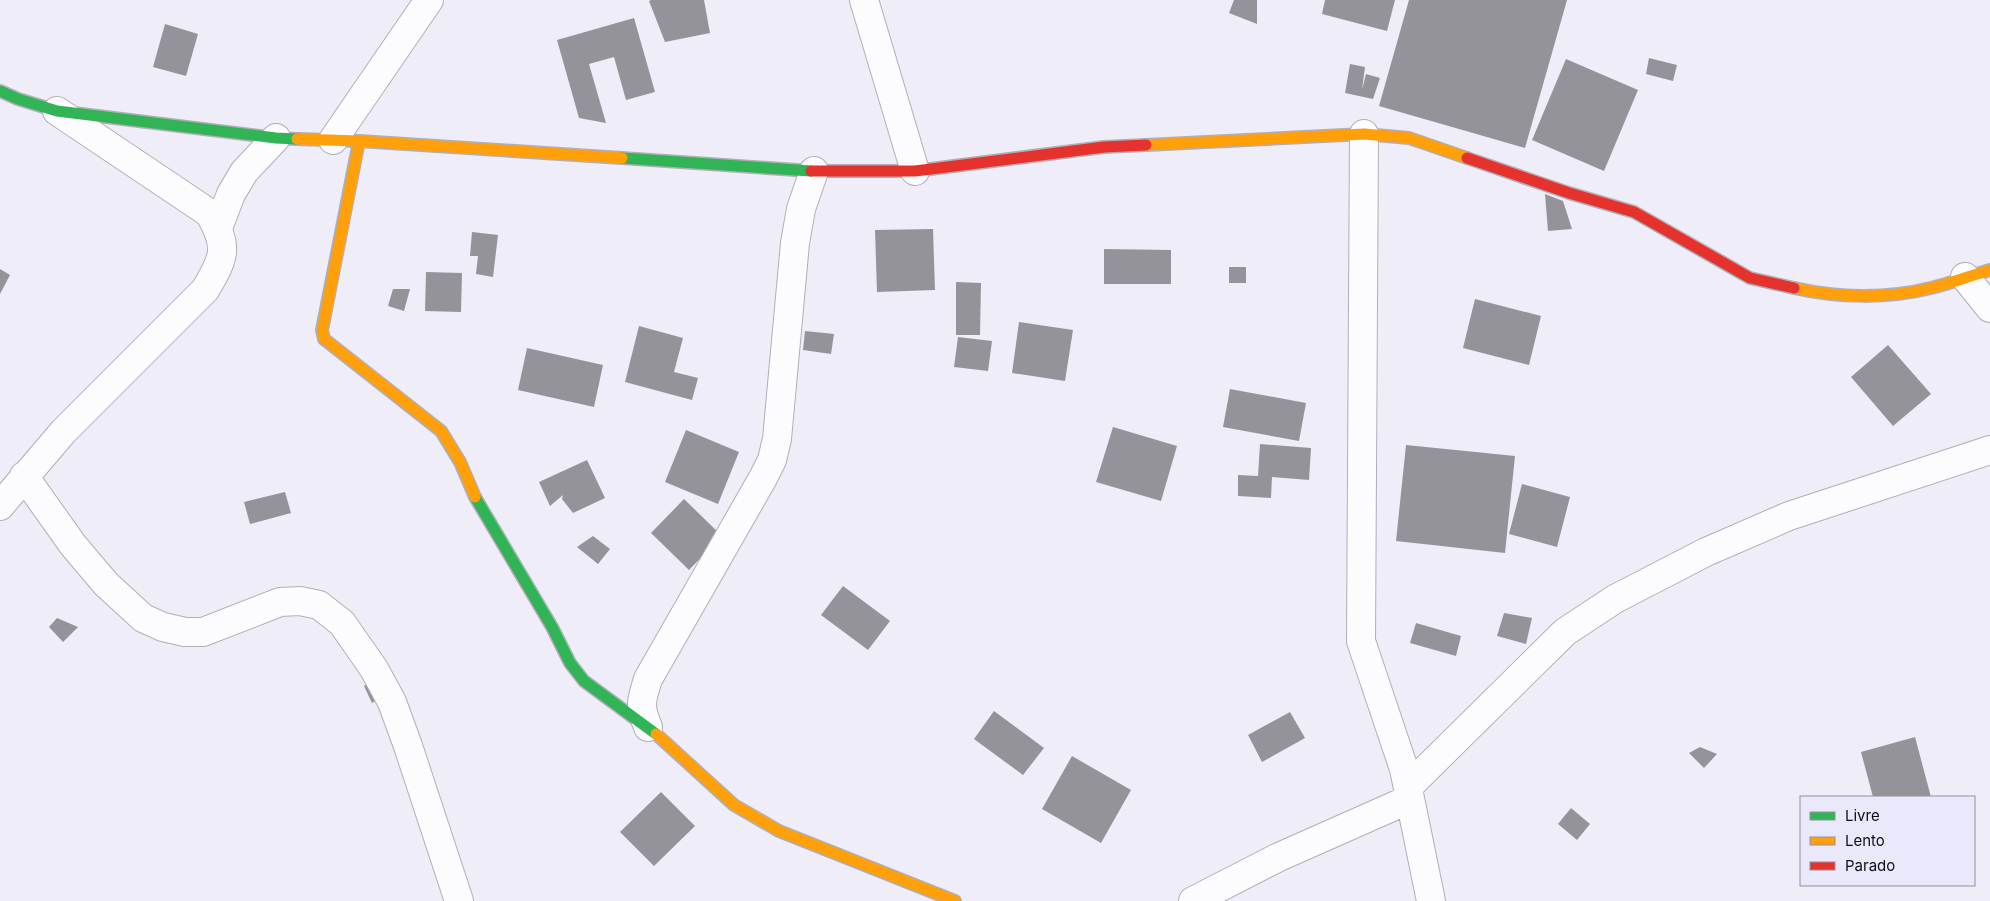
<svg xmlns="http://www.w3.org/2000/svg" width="1990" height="901" font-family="Inter,sans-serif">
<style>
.building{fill:#95939a}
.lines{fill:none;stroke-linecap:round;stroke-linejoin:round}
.street-casing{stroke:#b0afb8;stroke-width:30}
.fast-casing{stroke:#b0afb8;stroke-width:14}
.slow-casing{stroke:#b0afb8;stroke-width:14}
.jam-casing{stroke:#b0afb8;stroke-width:14}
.street{stroke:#fcfcfe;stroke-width:28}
.fast{stroke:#30b455;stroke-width:11}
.slow{stroke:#ff9f0a;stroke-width:11}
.jam{stroke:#e5322d;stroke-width:11}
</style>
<rect width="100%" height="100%" fill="#eeedf8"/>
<path class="building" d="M651,0H704L710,33L665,42L649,1Z
M1234,0H1257V24L1229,13Z
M1325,0H1395L1387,31L1322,14Z
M1409,0H1567L1525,148L1379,106Z
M634,18L655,92L626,100L614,57L589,64L606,123L579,118L557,40Z
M165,24L198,34L186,76L153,67Z
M1649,58L1677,65L1673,81L1646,74Z
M1566,59L1638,90L1604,171L1532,140Z
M1350,64L1365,67L1362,90L1366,74L1380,78L1373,99L1345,93Z
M1545,194L1563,201L1572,229L1548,231Z
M933,229L935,290L877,292L875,230Z
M472,232L498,235L493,277L476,274L478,256H470Z
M1104,249L1171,250V284H1104Z
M1229,267H1246V283H1229Z
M0,269L10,275L0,294Z
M426,272L462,273L461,312L425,311Z
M956,282L981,283L980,335H956Z
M393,289H410L404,311L388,306Z
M1475,299L1541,316L1529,365L1463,348Z
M1019,322L1073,330L1065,381L1012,373Z
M639,326L683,338L674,372L698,378L692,400L625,382Z
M805,331L834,334L831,354L803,350Z
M958,337L992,341L988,371L954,367Z
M1888,345L1931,394L1893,426L1851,377Z
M527,348L603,365L594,407L518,390Z
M1230,389L1306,403L1299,441L1223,427Z
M1113,427L1177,446L1161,501L1096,482Z
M686,430L739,452L718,504L665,482Z
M1260,444L1311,448L1309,480L1272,477L1271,498L1238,496V475L1258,476Z
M1406,445L1515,456L1505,553L1396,541Z
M587,460L605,498L573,513L562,499L563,495L550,506L539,482Z
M1522,484L1570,497L1557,547L1509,534Z
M285,492L291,513L250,524L244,502Z
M684,499L722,536L689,570L651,533Z
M593,536L610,549L598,564L577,547Z
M843,586L890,621L868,650L821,615Z
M1504,613L1532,618L1526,644L1497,636Z
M57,618L78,627L63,642L49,627Z
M1416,623L1461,636L1456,656L1410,643Z
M375,680L384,696L372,703L364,686Z
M994,711L1044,748L1023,775L974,739Z
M1290,712L1305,738L1262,762L1248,735Z
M1915,737L1931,797H1873L1861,752Z
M1700,747L1717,754L1704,768L1689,753Z
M1072,756L1131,790L1101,843L1042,809Z
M661,792L695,826L654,866L620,832Z
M1571,808L1590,824L1577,840L1558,824Z"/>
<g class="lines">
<g class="street-casing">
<path id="street" d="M864,0L915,171
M1364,134L1361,641L1404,769L1431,901
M333,140L429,0
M218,228L231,194L244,172L276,138
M1965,277L1990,308
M24,476L73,545L106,584L143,618L163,627L185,632H203L280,602L300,601L319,605L342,623L374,669L392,702L408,746L459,901
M0,506L63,432L205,290C225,257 229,247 209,213L57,111
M648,727C639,706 641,701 648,679L763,478L772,460L777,439L795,243L801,209L814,171
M1408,787L1565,632L1615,599L1706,552L1789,516L1990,450
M1193,901L1279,857L1410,799"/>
</g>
<g class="fast-casing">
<path id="fast" d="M0,91L18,99L57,111L276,138L297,139
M622,158L811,171
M475,497L552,627L570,663L584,681L656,734"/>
</g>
<g class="slow-casing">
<path id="slow" d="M297,139L359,141L622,158
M359,141L322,330L324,339L441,431L460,462L475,497
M1146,145L1364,134L1409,138L1467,158
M1794,288C1838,298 1887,299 1931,288C1951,283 1970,276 1990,270
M656,734L734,805L779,831L955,901"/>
</g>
<g class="jam-casing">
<path id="jam" d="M1467,158L1569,193L1634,212L1750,278L1794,288
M811,171H915L1104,147L1146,145"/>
</g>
<use href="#street" class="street"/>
<use href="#fast" class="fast"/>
<use href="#slow" class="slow"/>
<use href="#jam" class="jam"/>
</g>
<rect x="1800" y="796" width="175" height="90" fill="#eae9fc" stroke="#9291a0"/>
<rect x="1810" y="812" width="25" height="8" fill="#30b455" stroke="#9291a0"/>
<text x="1845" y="821" font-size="15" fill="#0e0d15">Livre</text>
<rect x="1810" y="837" width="25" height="8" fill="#ff9f0a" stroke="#9291a0"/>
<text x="1845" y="846" font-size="15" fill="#0e0d15">Lento</text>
<rect x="1810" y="862" width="25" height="8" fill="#e5322d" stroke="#9291a0"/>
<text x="1845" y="871" font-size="15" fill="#0e0d15">Parado</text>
</svg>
